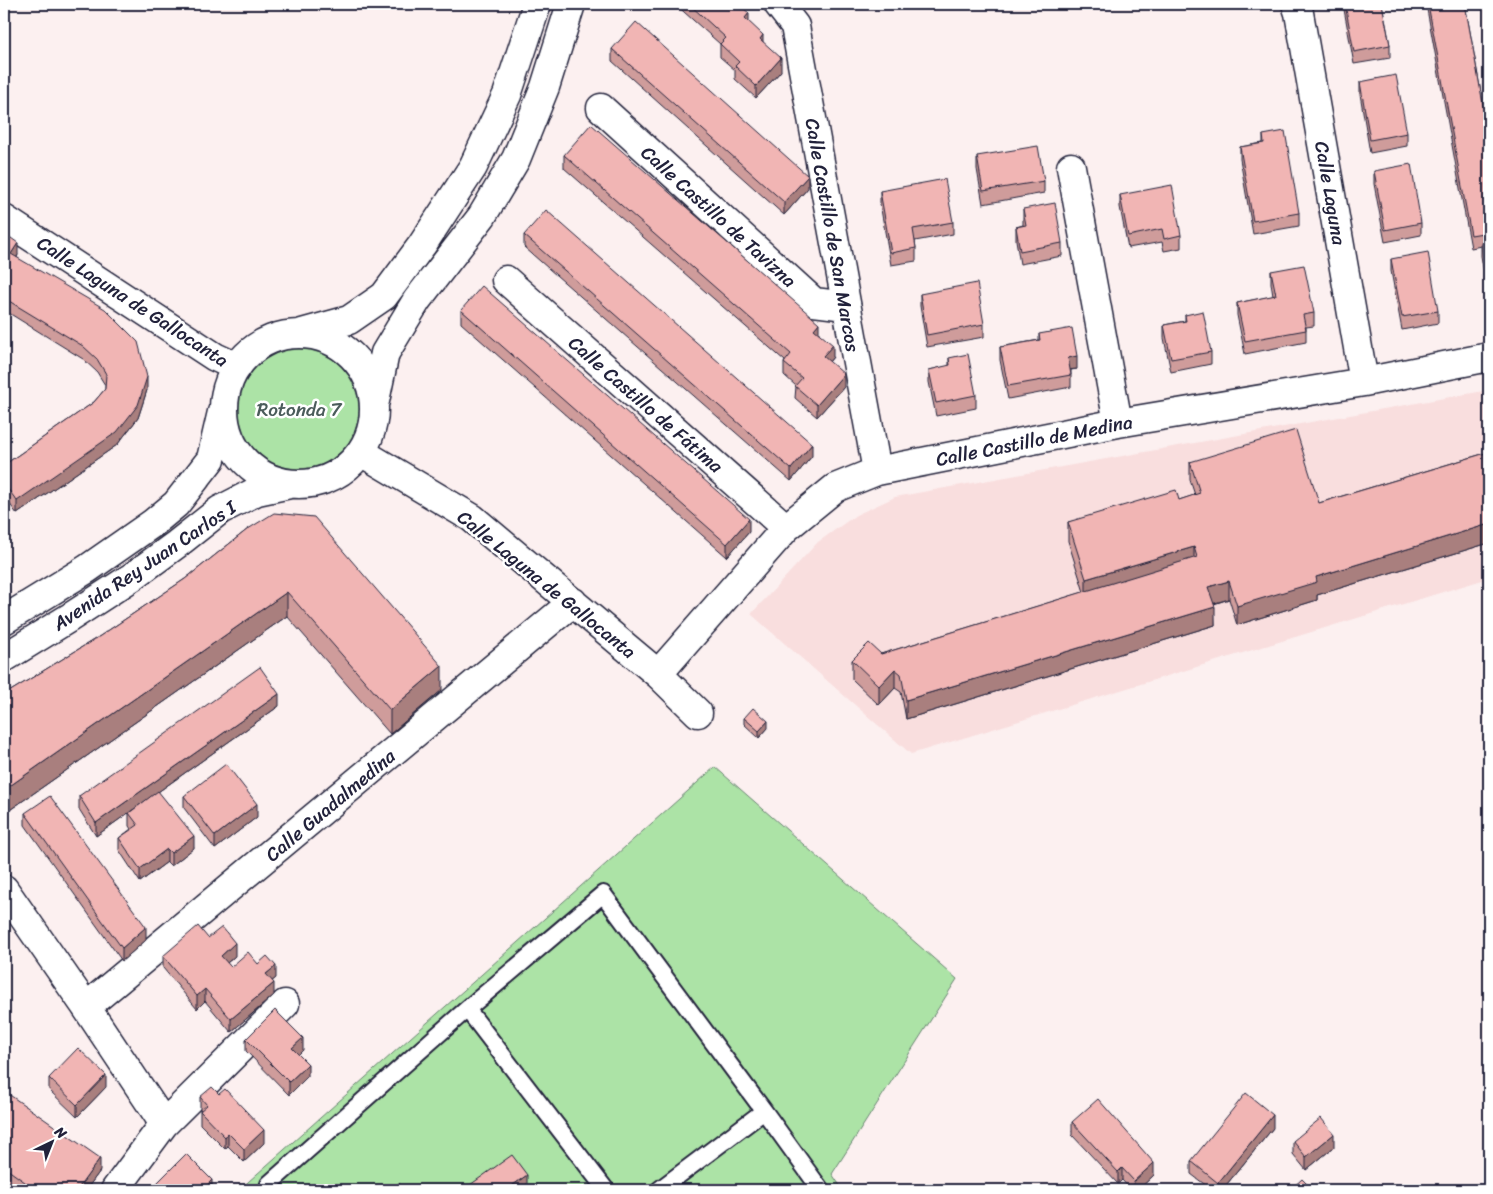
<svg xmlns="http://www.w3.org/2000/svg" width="1493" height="1194" font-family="Sriracha,sans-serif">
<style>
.built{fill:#f9dede}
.green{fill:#ace3a6;stroke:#678270}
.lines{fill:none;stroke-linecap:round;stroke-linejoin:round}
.lane-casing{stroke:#22223b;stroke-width:20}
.street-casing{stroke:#22223b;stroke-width:31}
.primary-casing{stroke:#22223b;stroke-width:31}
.lane{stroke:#fff;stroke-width:16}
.street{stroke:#fff;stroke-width:28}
.primary{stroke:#fff;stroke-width:28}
.wall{fill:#cf9c9b;stroke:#22223b}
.shaded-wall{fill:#a97f7e;stroke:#22223b}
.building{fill:#f1b5b4;stroke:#22223b}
.labels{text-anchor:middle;stroke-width:5;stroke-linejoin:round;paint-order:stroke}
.street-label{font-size:19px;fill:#22223b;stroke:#fff}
.park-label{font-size:19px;fill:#4b5c5b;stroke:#fff}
</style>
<rect width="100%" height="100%" fill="#fcf0f0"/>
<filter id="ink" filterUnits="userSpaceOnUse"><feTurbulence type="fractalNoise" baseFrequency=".02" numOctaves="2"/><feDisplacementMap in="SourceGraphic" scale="10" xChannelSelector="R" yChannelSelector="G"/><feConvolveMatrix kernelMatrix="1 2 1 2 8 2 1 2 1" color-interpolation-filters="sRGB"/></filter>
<g filter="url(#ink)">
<path class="built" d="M1489,390V578L911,754L751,614L818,542L856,515L895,497Z"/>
<path class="green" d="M239 409a60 60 0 1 1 120 0a60 60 0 1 1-120 0Z
M715,767L957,979L832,1174L843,1190H239Z"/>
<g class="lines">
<g class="lane-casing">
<path id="lane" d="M467,1009L606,1190
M268,1190L269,1184L467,1009L603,894L764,1111
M659,1190L764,1111L821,1190"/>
</g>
<g class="street-casing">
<path id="street" d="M778,4L795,26L877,471
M1296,4L1299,13L1364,382
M601,108L814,302L846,306
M1071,167L1118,423
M4,219L215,357L237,367
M506,280L786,528
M361,452L472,518L658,674L698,713
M658,674L786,528L835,488L877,471L1118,423L1364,382L1489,357
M4,889L86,1007L164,1124
M86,1007L573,602
M115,1190L164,1124L285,1004"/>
</g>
<g class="primary-casing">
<path id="primary" d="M302,333L349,320L384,296L422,245L473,167L507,95L537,4
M224 409a75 75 0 1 1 150 0a75 75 0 1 1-150 0Z
M375,401L385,353L417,300L482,216L516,159L545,87L571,4
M4,620L87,569L153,523L176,504L211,459L222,412
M4,658L69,618L132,577L177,544L220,510L257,491L290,484"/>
</g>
<use href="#lane" class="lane"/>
<use href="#street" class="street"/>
<use href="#primary" class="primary"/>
</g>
<path class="wall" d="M675,4H738L749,22L763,42L781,71L756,98L735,79V70L720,57V44Z
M1343,4H1382L1390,45V58L1354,64Z
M1426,4H1465L1489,137V299L1481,256V246L1471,248Z
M612,49L808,188L784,215L612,61Z
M1360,82L1407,133V146L1370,153L1360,94Z
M1263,135L1299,213V226L1253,234L1240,159V147L1263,143Z
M564,155L819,333L833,357L829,362L844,387L817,417L795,398L796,386L784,375V363L785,361L564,168Z
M977,156L1044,181V193L983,204L977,169Z
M1374,171L1421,223V235L1385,242L1374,184Z
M880,191L953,222V234L915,241L916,248V261L891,265L880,204Z
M1120,195L1181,235V248L1164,251L1162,242L1128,248L1120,207Z
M1023,209L1062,243V256L1020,264L1016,240V227L1023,225Z
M4,233L18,255L17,257L147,390L138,418L117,445L17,514L4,496V465L94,402L105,389V385L97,372L83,359L4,310Z
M524,235L812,456L791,481L524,247Z
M1391,259L1438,311V323L1402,330L1391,271Z
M1271,271L1314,313V326L1306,327V342L1245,354L1237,315V303L1273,296L1271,283Z
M920,294L984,324V337L927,347L920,306Z
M461,310L749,532L727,557L461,323Z
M1185,315L1211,352V364L1171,372L1164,338V325L1185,321Z
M1039,334L1077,369L1071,370V387L1008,399L1000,360V347L1039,340Z
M949,358L976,395V408L936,416L929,382V370L949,366Z
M1489,452V543L1317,595V600L1237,625L1229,599L1214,604L1215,625L906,719L901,692L895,688L879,705L852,679V660L881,654L1084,592L1068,541V522L1179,500L1195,495L1190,480V462L1319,503Z
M248,529L442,690L390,734L287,616L4,814V695L100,636L185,579Z
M279,706L158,792L194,848L171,866L167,862L140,882L119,850V838L131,829L129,826V813L138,806L96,836L79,809V796Z
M744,718L768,728L759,738L744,724Z
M184,796L257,817L215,849L184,808Z
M25,813L146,940L122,961L25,825Z
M208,938L235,956L227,963L231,967L258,964L276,978L272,981L274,995L231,1032L205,1001L197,1009L163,968V956Z
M246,1039L303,1050L298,1055L308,1076L289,1095L246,1051Z
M49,1078L106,1087L77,1117L49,1090Z
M4,1091L100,1171L86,1190H19L4,1180Z
M200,1097L264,1143L244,1162L228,1146L225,1149L200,1124Z
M1072,1122L1154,1175L1138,1190H1131L1122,1180L1118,1184L1072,1135Z
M1273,1128L1222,1190H1212L1191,1174V1161Z
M1293,1141L1334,1147L1306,1170L1293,1154Z"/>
<path class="shaded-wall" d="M749,13V26L745,18Z
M763,35V47L760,39Z
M781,58V71L756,98V86Z
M808,176V188L784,215V202Z
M18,243V255L11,267V254Z
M819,323V336L814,329Z
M833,345V357L823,369V356Z
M1077,356V369L1068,370V358Z
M844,374V387L817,417V405Z
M147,377V390L138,418L117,445L17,514V501Z
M812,444V456L791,481V469Z
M749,519V532L727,557V544Z
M1489,524V543L1317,595V600L1237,625V606L1316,577Z
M1194,547V565L1086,598V579Z
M1229,581V599L1208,605V587Z
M287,592V616L4,814V790Z
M1215,607V625L906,719V700Z
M442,666V690L390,734V710Z
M895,669V688L879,705V686Z
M279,694V706L96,836V823Z
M768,721V728L759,738V731Z
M257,804V817L215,849V836Z
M194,836V848L171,866V853Z
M167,849V862L140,882V869Z
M146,927V940L122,961V948Z
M235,943V956L221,968V956Z
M276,966V978L266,986V974Z
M274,983V995L231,1032V1019Z
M205,989V1001L197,1009V996Z
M303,1038V1050L292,1061V1048Z
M308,1064V1076L289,1095V1082Z
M106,1075V1087L77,1117V1105Z
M1273,1115V1128L1222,1190H1218V1183Z
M264,1130V1143L244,1162V1149Z
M228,1133V1146L225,1149V1137Z
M1334,1134V1147L1306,1170V1157Z
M100,1158V1171L86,1190H77Z
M1154,1163V1175L1138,1190H1134V1181Z
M1122,1168V1180L1118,1184V1172Z
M527,1175V1188L524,1190H506Z
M212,1180V1190H202Z"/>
<path class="building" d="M689,4H738L749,13L745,18L763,35L760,39L781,58L756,86L735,66L739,62L720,44L726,38Z
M1345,4H1382L1390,45L1354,52Z
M1428,4H1465L1489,137V232L1471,235Z
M636,22L808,176L784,202L612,49Z
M1396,75L1407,133L1370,140L1360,82Z
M591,124L819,323L814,329L833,345L823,356L844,374L817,405L795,386L802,378L784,363L791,354L564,155Z
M1285,131L1299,213L1253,221L1240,147L1264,143L1263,135Z
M1038,146L1044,181L983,191L977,156Z
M1411,164L1421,223L1385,230L1374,171Z
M945,179L953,222L913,229L916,248L891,253L880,191Z
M1172,185L1181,235L1164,239L1162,229L1128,236L1120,195Z
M1055,203L1062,243L1020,251L1016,227L1026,225L1023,209Z
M546,210L812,444L791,469L524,235Z
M4,233L18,243L11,254L105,309L138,342L147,377L138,405L117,432L17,501L4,484V465L94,402L105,389L106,374L97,359L83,346L4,298Z
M1489,242V287L1481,243Z
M1428,252L1438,311L1402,317L1391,259Z
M1304,265L1314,313L1303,315L1306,330L1245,341L1237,303L1276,295L1271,271Z
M977,283L984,324L927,335L920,294Z
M482,286L749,519L727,544L461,310Z
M1203,311L1211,352L1171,359L1164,325L1186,321L1185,315Z
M1072,328L1077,356L1068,358L1071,375L1008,386L1000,347L1040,340L1039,334Z
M968,354L976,395L936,403L929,370L950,365L949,358Z
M1296,430L1319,503L1489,452V524L1316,577L1317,582L1237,606L1229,581L1208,587L1215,607L906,700L901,674L895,669L879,686L852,660L869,643L881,654L1197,557L1194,547L1086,579L1068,522L1176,490L1179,500L1200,493L1190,462Z
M274,513L314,517L442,666L390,710L287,592L4,790V695L100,636L185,579L248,529Z
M260,667L279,694L96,823L79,796Z
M753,708L768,721L759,731L744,718Z
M226,764L257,804L215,836L184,796Z
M158,791L194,836L171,853L167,849L140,869L119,838L138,825L129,813Z
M50,796L146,927L122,948L25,813Z
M198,926L208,938L222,927L235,943L221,956L231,967L248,952L258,964L267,956L276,966L266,974L274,983L231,1019L205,989L197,996L163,956Z
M275,1010L303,1038L292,1048L308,1064L289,1082L246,1039Z
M78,1048L106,1075L77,1105L49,1078Z
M212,1087L219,1094L225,1089L264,1130L244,1149L228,1133L225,1137L200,1111L207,1105L200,1097Z
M4,1091L100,1158L77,1190H36L4,1167Z
M1246,1093L1273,1115L1218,1183L1191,1161Z
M1098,1099L1154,1163L1134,1181L1122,1168L1118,1172L1072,1122Z
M1321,1118L1334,1134L1306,1157L1293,1141Z
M186,1154L212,1180L202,1190H150Z
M512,1155L527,1175L506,1190H463Z
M1302,1179L1313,1190H1290Z
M399,1183L404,1190H390Z"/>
</g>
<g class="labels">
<g class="street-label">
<text transform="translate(1331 193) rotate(80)" y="7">Calle Laguna</text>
<text transform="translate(719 216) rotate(42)" y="7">Calle Castillo de Tavizna</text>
<text transform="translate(833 235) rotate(80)" y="7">Calle Castillo de San Marcos</text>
<text transform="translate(133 301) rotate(33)" y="7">Calle Laguna de Gallocanta</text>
<text transform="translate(646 404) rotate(41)" y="7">Calle Castillo de Fátima</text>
<text transform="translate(1034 440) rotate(-11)" y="7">Calle Castillo de Medina</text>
<text transform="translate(144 565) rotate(-34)" y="7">Avenida Rey Juan Carlos I</text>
<text transform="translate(547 584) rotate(39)" y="7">Calle Laguna de Gallocanta</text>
<text transform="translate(330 805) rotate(-40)" y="7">Calle Guadalmedina</text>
</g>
<g class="park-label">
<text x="299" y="416">Rotonda 7</text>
</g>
</g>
<rect width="1493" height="1194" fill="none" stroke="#fff" stroke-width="20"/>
<rect x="10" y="10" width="1473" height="1174" fill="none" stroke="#22223b" stroke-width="2" filter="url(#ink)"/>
<g transform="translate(52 1142) rotate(43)" stroke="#ffffff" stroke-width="4" paint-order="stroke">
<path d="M0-4L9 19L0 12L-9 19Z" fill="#22223b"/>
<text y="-8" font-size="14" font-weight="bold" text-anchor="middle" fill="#22223b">N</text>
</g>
</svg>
